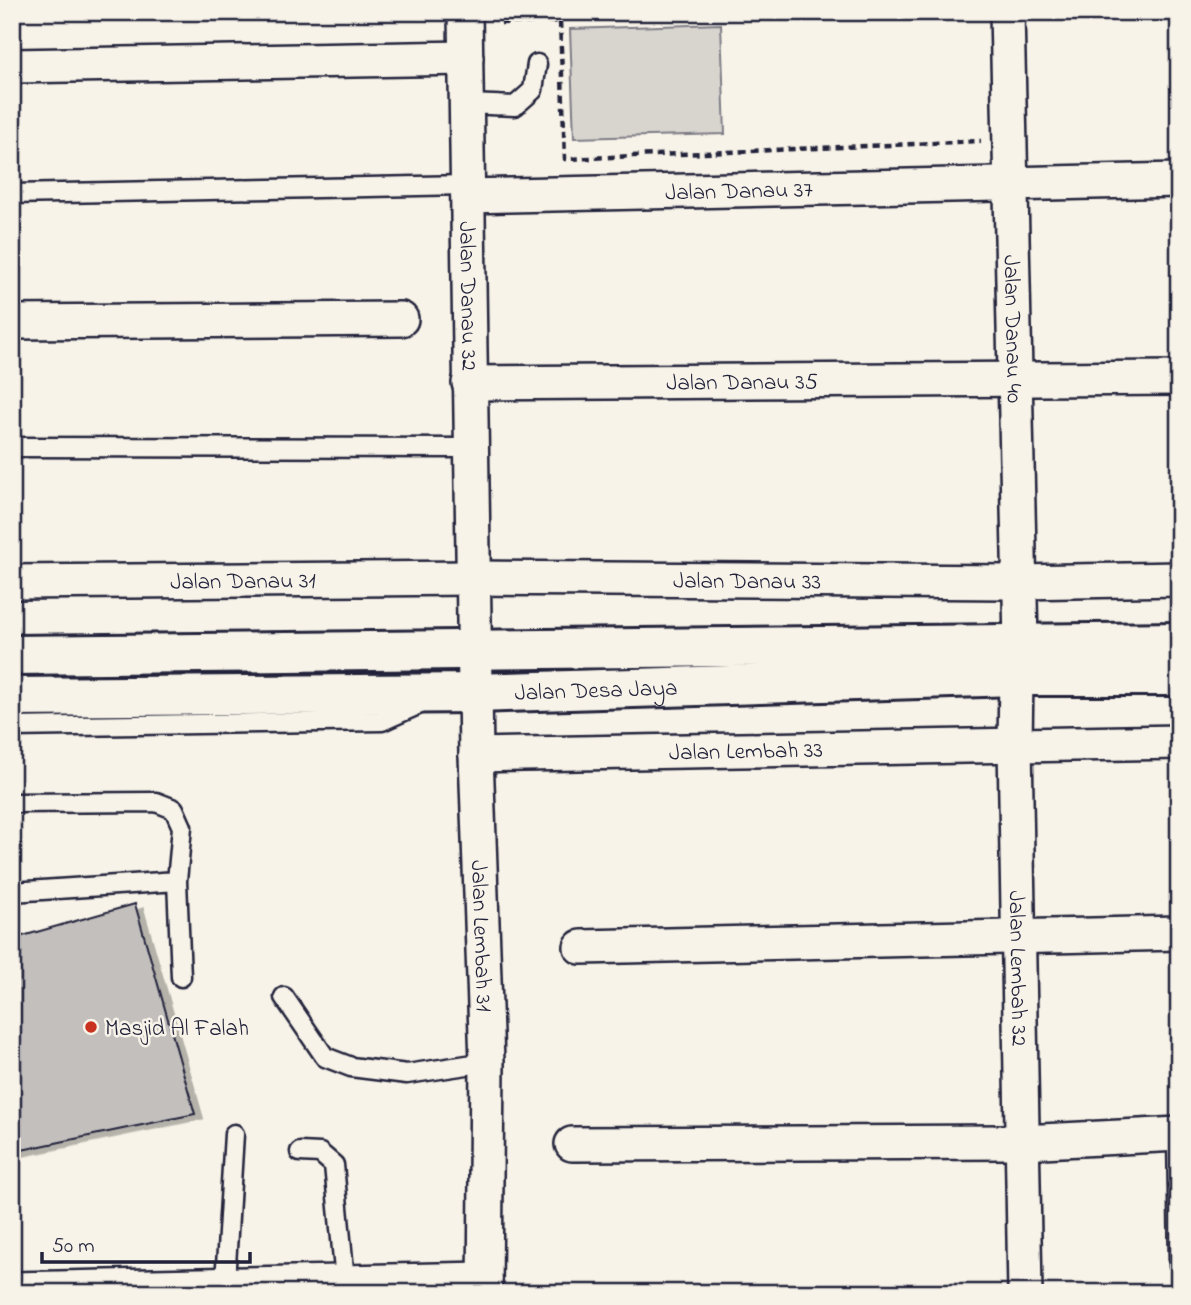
<svg xmlns="http://www.w3.org/2000/svg" width="1191" height="1305" font-family="'Indie Flower',sans-serif">
<style>
.green{fill:#d8d5cf;stroke:#7d7c85;stroke-width:2}
.building{fill:#c2bfbd;stroke:#22223b;stroke-width:2;filter:url(#shadow)}
.lines{fill:none;stroke-linecap:round;stroke-linejoin:round}
.service-casing{stroke:#22223b;stroke-width:23}
.minor-casing{stroke:#22223b;stroke-width:38}
.secondary-casing{stroke:#22223b;stroke-width:44}
.path{stroke:#22223b;stroke-width:4.5;stroke-dasharray:7 5;stroke-linecap:butt}
.service{stroke:#f7f3e8;stroke-width:18}
.minor{stroke:#f7f3e8;stroke-width:33}
.secondary{stroke:#f7f3e8;stroke-width:38}
.poi-dot{fill:#c8321e;stroke:#f7f3e8;stroke-width:2.5}
.labels{text-anchor:middle;stroke-width:5;stroke-linejoin:round;paint-order:stroke}
.street-label{font-size:23px;fill:#22223b;stroke:#f7f3e8}
.poi-label{font-size:23px;fill:#22223b;stroke:#f7f3e8;text-anchor:start}
</style>
<defs>
<filter id="shadow"><feDropShadow dx="8" dy="4.5" stdDeviation="0" flood-color="#0004"/></filter>
</defs>
<rect width="100%" height="100%" fill="#f7f3e8"/>
<filter id="ink" filterUnits="userSpaceOnUse"><feTurbulence type="fractalNoise" baseFrequency=".0143" numOctaves="2"/><feDisplacementMap in="SourceGraphic" scale="14" xChannelSelector="R" yChannelSelector="G"/><feConvolveMatrix kernelMatrix="1 2 1 2 8 2 1 2 1" color-interpolation-filters="sRGB"/></filter>
<g filter="url(#ink)">
<path class="green" d="M721,24L725,134L574,138L570,29Z"/>
<path class="building" d="M135,904L195,1114L12,1152V939Z"/>
<g class="lines">
<g class="service-casing">
<path id="service" d="M467,104L515,106L533,90L537,64
M12,194L467,185
M12,447L471,448
M12,727L382,721L420,704
M12,803L156,802L174,809L182,827L177,881L181,977
M12,892L177,881
M284,997L325,1057L351,1067L407,1074L487,1062
M1177,1134L1179,1264
M300,1152L320,1153L334,1165L345,1281
M225,1282L234,1134"/>
</g>
<g class="minor-casing">
<g id="minor">
<path id="s1" d="M465,12L476,755L487,1062L485,1293"/>
<path id="s2" d="M1007,12L1021,643L1016,676L1015,745L1025,1293"/>
<path d="M12,66L466,58"/>
<path id="s3" d="M468,196L1179,180"/>
<path d="M12,322L401,319"/>
<path id="s4" d="M469,383L1179,378"/>
<path id="s5" d="M12,582L473,578L1020,582L1179,579"/>
<path id="s6" d="M476,755L1179,742"/>
<path d="M581,947L1179,933"/>
<path d="M572,1144L1022,1142L1179,1134"/>
<path d="M12,1289L485,1279"/>
</g>
</g>
<g class="secondary-casing">
<g id="secondary">
<path d="M12,655L1179,642"/>
<path id="s7" d="M12,697L475,693L1016,676H1179"/>
</g>
</g>
<path class="path" d="M499,12L500,23L560,21L565,159L981,141"/>
<use href="#service" class="service"/>
<use href="#minor" class="minor"/>
<use href="#secondary" class="secondary"/>
</g>
</g>
<circle class="poi-dot" cx="91" cy="1027" r="7"/>
<g class="labels">
<g class="street-label">
<text dy="8" stroke="none"><textPath href="#s3" startOffset="271">Jalan Danau 37</textPath></text>
<text dy="8" stroke="none"><textPath href="#s1" startOffset="284">Jalan Danau 32</textPath></text>
<text dy="8" stroke="none"><textPath href="#s2" startOffset="317">Jalan Danau 40</textPath></text>
<text dy="8" stroke="none"><textPath href="#s4" startOffset="273">Jalan Danau 35</textPath></text>
<text dy="8" stroke="none"><textPath href="#s5" startOffset="231">Jalan Danau 31</textPath></text>
<text dy="8" stroke="none"><textPath href="#s5" startOffset="735">Jalan Danau 33</textPath></text>
<text dy="8" stroke="none"><textPath href="#s7" startOffset="584">Jalan Desa Jaya</textPath></text>
<text dy="8" stroke="none"><textPath href="#s6" startOffset="270">Jalan Lembah 33</textPath></text>
<text dy="8" stroke="none"><textPath href="#s1" startOffset="924">Jalan Lembah 31</textPath></text>
<text dy="8" stroke="none"><textPath href="#s2" startOffset="957">Jalan Lembah 32</textPath></text>
</g>
<g class="poi-label">
<text x="105" y="1035">Masjid Al Falah</text>
</g>
</g>
<rect width="1191" height="1305" fill="none" stroke="#f7f3e8" stroke-width="42"/>
<rect x="21" y="21" width="1149" height="1263" fill="none" stroke="#22223b" stroke-width="2.5" filter="url(#ink)"/>
<path d="M42 1252v10h208v-10" fill="none" stroke="#22223b" stroke-width="3.5"/>
<text x="52" y="1252" font-size="21" fill="#22223b" stroke="#f7f3e8" stroke-width="5" paint-order="stroke">50 m</text>
</svg>
